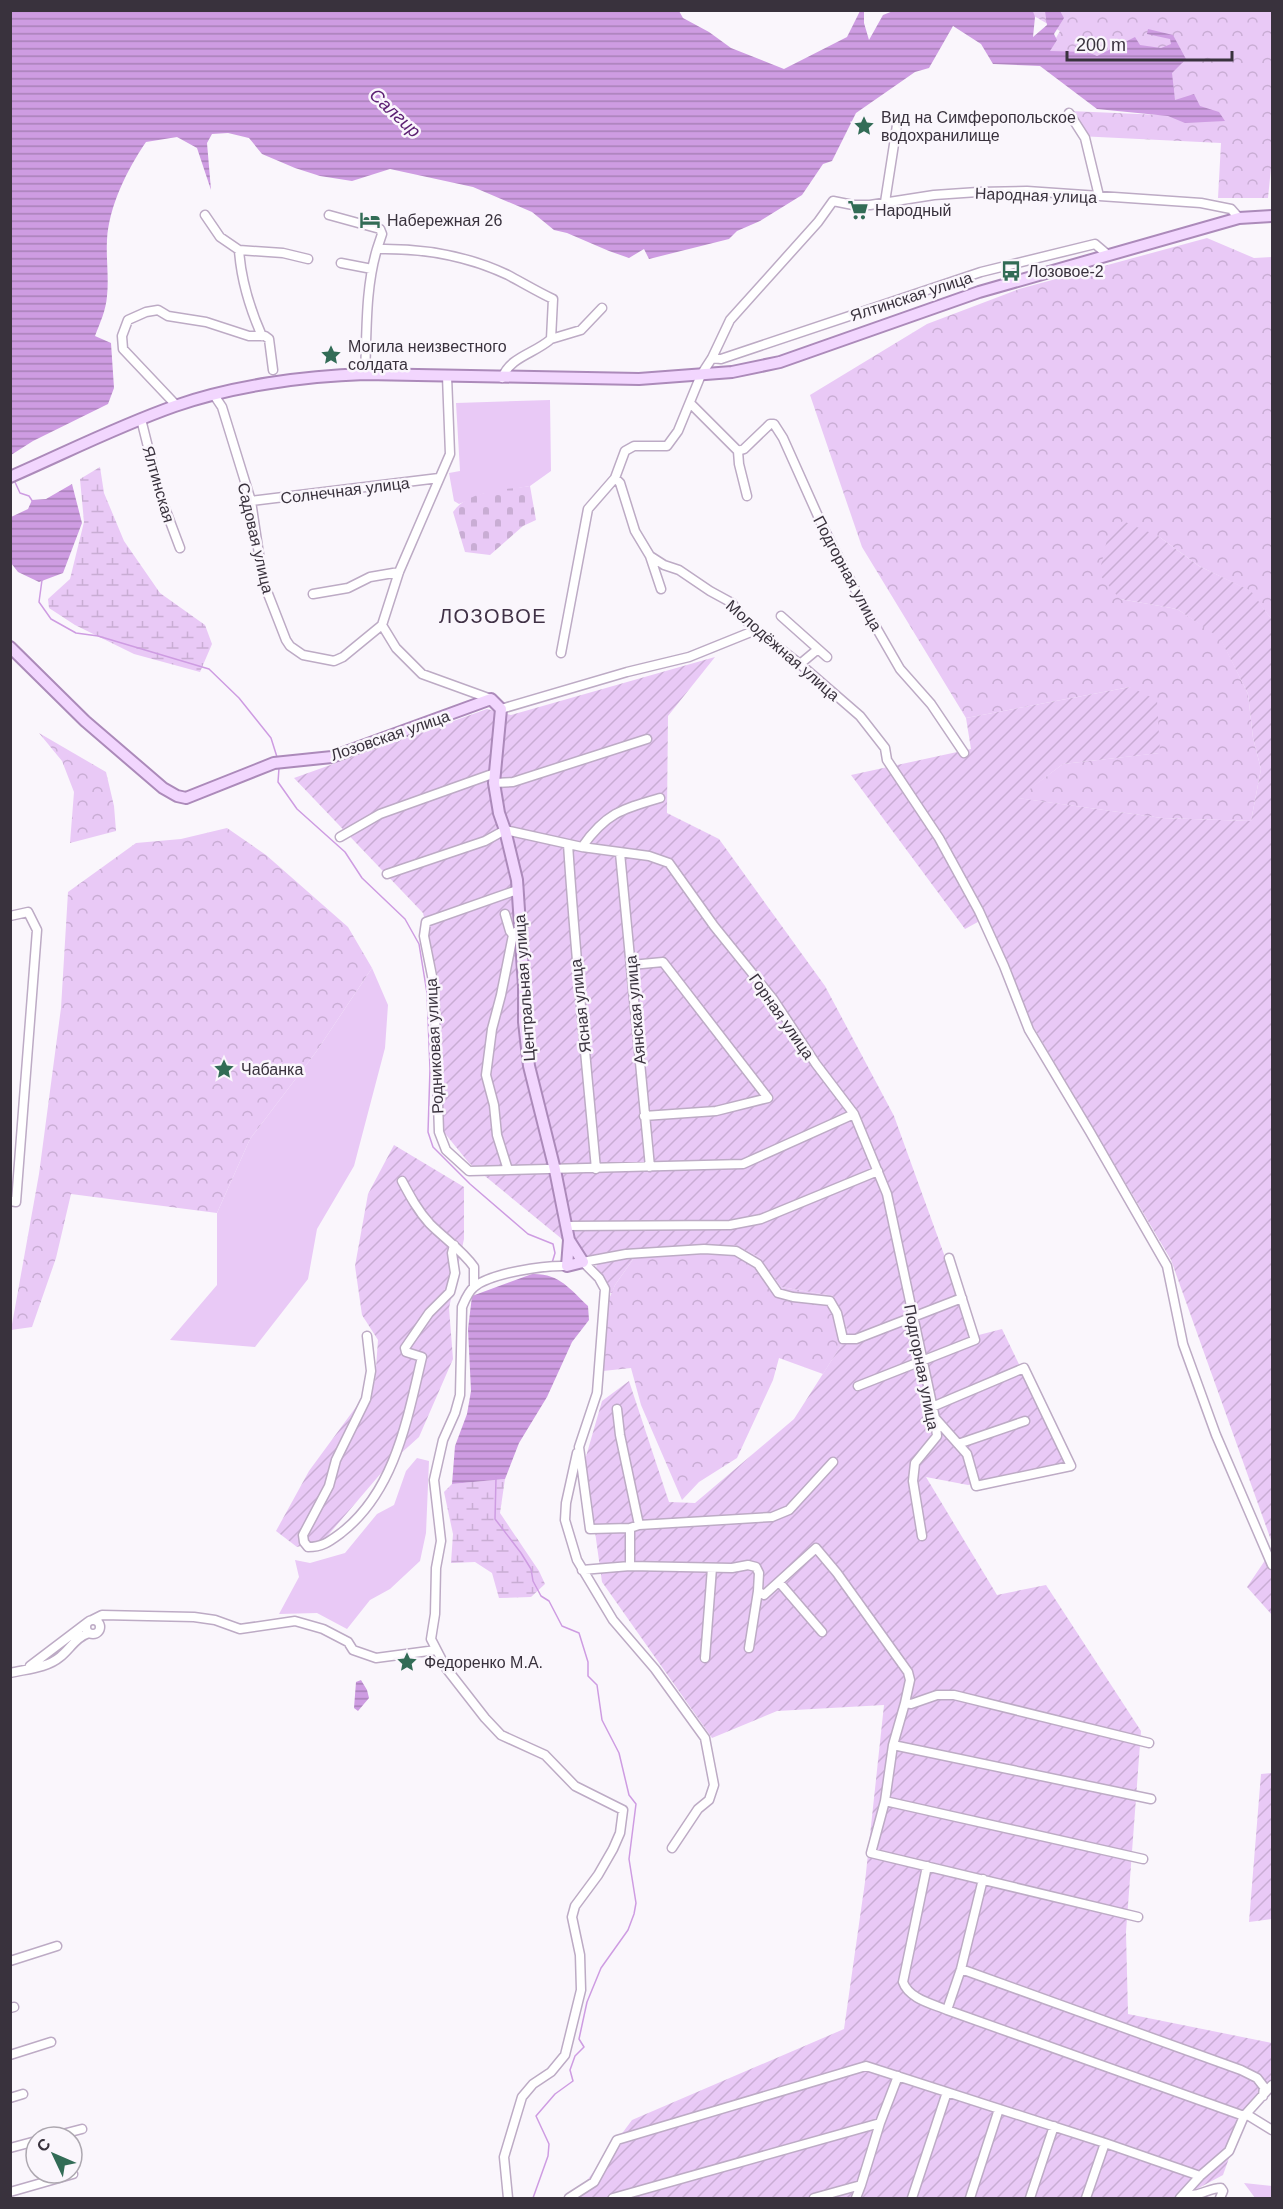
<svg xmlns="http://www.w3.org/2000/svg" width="1283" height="2209" font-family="Helvetica,sans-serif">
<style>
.green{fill:#e9c9f6}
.forest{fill:url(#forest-crowns)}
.wetland{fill:url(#wetland-marsh)}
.cemetery{fill:url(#cemetery-stones)}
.garden{fill:url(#garden-furrows)}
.water{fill:url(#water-rules)}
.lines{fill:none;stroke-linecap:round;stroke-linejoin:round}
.stream{stroke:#ce9ce2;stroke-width:1.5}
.minor-casing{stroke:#bdabc5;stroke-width:11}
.major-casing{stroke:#ac8aba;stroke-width:14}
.minor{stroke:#fff;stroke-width:8}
.major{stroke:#f2d6fe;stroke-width:10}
.labels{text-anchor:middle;stroke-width:5;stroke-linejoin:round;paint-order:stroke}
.poi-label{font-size:16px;fill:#39323d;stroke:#faf6fc;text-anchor:start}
.street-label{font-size:16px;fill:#39323d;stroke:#faf6fc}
.water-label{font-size:18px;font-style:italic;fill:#5d2173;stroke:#faf6fc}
.quarter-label{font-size:20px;letter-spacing:1.5px;fill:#403146;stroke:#faf6fc}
</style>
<defs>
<pattern id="forest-crowns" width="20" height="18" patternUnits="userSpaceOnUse" patternTransform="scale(1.5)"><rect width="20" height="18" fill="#e9c9f6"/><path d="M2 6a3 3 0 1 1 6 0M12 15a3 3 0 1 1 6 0" fill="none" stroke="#c9add4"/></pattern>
<pattern id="wetland-marsh" width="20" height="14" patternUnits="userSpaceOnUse" patternTransform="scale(1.5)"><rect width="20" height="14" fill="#e9c9f6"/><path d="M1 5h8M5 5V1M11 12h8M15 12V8" fill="none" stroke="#c9add4"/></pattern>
<pattern id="cemetery-stones" width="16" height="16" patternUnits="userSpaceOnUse" patternTransform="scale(1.5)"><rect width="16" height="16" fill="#e9c9f6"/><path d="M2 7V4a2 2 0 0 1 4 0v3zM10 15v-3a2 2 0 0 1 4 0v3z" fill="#c9add4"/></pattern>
<pattern id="garden-furrows" width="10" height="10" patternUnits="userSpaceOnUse" patternTransform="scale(1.5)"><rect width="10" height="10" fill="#e9c9f6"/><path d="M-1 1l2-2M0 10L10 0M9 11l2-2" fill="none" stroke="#c9add4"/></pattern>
<pattern id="water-rules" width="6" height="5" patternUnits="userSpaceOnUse" patternTransform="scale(1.5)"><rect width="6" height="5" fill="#ce9ce2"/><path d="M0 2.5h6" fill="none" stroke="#a880b8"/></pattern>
</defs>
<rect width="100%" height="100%" fill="#faf6fc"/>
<path class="green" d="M550,400L551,471L530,486L482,494L459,504L454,501L449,473L460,471L456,403Z
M372,968L388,1005L385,1048L354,1166L317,1229L308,1279L255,1347L170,1340L217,1285V1213L250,1139L316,1052Z
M417,1458L429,1461L426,1533L420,1561L390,1589L370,1600L347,1629L317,1613L279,1614L299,1577L295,1560L310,1563L345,1553L377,1514L394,1505L406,1471Z
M1244,2183L1272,2186V2198H1255Z"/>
<path class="forest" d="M1033,11H1272V158L1268,198H1218L1221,143L1078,136L1070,111L1161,115L1158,76L1046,55L1060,31L1034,16Z
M1207,238L1254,258L1272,257V620L1250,591L1199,566L1158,536L1120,599L1177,609L1220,637L1248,694L1253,738L1261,769L1251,821L1162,818L1017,798L1063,764L1159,753L1130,687L966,718L862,547L810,395L927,324L1019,289Z
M39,733L106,772L114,806L116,831L70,843L74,792L62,761Z
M227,828L266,855L348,927L372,968L316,1052L250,1139L217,1213L71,1194L56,1258L32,1327L11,1330L39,1174L61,1008L68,892L136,843L181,839Z
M735,1245L759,1257L781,1287L833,1296L849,1333L823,1374L779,1358L773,1380L737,1458L699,1482L682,1500L641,1405L631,1368L603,1371L609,1299L615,1285L636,1255L684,1247Z"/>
<path class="wetland" d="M100,467L104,493L124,541L160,593L205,625L212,644L200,672L134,654L75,625L49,608L48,599L70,579L84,522L80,479Z
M505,1479L500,1513L539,1571L545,1584L531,1597L499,1598L492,1573L475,1562L451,1563L453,1534L444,1492L452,1484Z"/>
<path class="cemetery" d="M530,486L536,520L523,526L490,555L465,552L453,512C469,490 505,490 530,486Z"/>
<path class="garden" d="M1123,521L1158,536L1199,566L1251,591L1272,620V1543L1171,1260L1033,1026L987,917L965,929L851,775L971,749L966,718L1130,687L1157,700L1160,753L1063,764L1018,798L1162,818L1251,821L1261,769L1253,738L1248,694L1220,638L1177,609L1120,599L1099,574L1109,531Z
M715,657L668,716L667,813L719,839L825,986L894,1116L958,1293L971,1337L1002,1329L1067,1464L968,1485L926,1477L997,1595L1046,1585L1141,1731L1126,1932L1128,2014L1272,2043V2080L1244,2116L1223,2175L1180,2198H574L632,2120L844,2029L865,1882L884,1705L777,1711L712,1738L602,1582L585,1460L602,1401L629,1381L669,1502L695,1503L794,1419L849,1333L833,1296L781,1287L759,1257L735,1245L684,1247L584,1257L469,1163L443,1131L439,982L423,913L294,778L487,709L511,715Z
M394,1145L464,1187V1239L449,1308L453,1359L419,1437L388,1465L324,1540L297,1547L276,1531L309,1471L375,1381L378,1340L362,1315L355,1266L368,1194Z
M636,1255L615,1285L612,1293H608L607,1282L596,1267L598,1263Z
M1272,1550V1615L1247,1587Z
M1272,1773V1919L1249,1922L1261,1774Z"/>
<path class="water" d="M11,10L679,11L683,18L709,32L731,48L784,69L847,37L860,11H864V23L869,40L883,15L893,11H1033L1035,17L1033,37L1047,25L1045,11H1060L1064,18L1054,34L1057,40L1050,51L1088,52L1097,56L1135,37L1140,45L1161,48L1171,44L1170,39L1147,34L1148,29L1173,35L1186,59L1172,73L1175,100L1194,94L1200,106L1219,112L1225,121L1185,123L1168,116L1097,109L1040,66L993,64L981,44L953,26L929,68L915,72L856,113L832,161L823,164L802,195L760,221L737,231L729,239L649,259L644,249L629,258L609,251L567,233L554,230L532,212L473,187L390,169L352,181L320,176L295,168L262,154L249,138L228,133L212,134L207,143L211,190L197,148L177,137L146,142C127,170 109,206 107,240C106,259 109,278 107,296C106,310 100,323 95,336L111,343L114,388L108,404L33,441L11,455Z
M72,484L82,523L63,573L39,582L18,572L11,563V517L28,509L32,500L46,499Z
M532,1274C559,1273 570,1289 588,1306L589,1320L572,1342L547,1397L519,1443L505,1479L452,1484L455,1446L467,1414L471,1391L468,1329L472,1296Z
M361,1680L367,1690L369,1698L358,1711L354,1708L356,1682Z"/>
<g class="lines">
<path class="stream" d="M14,480L20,493L29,496L33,502
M42,580L39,602L51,619L76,633L98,636L209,669L239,698L271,738L277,757
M279,768L278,782L297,809L345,852L362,878L405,919L419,944L427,993L430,1069L428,1132L433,1147L470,1184L528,1234L553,1244L555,1253L552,1263
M496,1478L495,1519L521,1553L531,1569L533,1581L541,1596L549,1601L562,1626L579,1633L588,1662V1676L597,1685L602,1720L619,1753L629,1795L636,1804L629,1859L636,1903L634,1914L628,1930L601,1968L587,2002L579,2039L584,2047L575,2056L570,2070L573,2081L555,2094L536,2116L549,2144L548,2156L533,2198"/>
<g class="minor-casing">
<path id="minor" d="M1069,113L1085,138L1099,196
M885,202L897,125
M205,215L220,237L239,250L283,253L308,259
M329,215L380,229L382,234L377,249C422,248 468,256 508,275C523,283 538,292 553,299L551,339C534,354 511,356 502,378
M239,250C241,279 250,309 262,336
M341,263L372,269
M551,339L581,330L602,308
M712,358L721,359L981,272L1095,244L1108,255
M365,374C367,333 365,289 377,249
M447,376L450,454L399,572L382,625L396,648L422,674L491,699
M214,395L222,407L251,501L263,581L286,640L290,646L303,655L334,661L343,657L382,625
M691,404L738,451L739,464L747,496
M176,405L123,349L122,336L128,320L146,312L158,310L168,316L206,322L249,336H265L269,339L273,370
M141,419L160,495L180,548
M738,451L744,449L770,424H774L783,438L822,525L862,603L900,669L931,704L964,753
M615,478L620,483L635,531L650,556L664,565L679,570L710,591L732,603L740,615L756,630L800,664L860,716L885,748L887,760L939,838L979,911L1004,966L1029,1030L1090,1132L1167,1266L1183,1344L1216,1435L1272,1565
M251,501L439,478
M650,556L661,589
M313,594L348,588L370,577L399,572
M781,616L818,649
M561,653L588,509L615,478L625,451L634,446H667L678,431L701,375L712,358L730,320L818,222L833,201L853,205H870L934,195L978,192L1027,191L1201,203L1231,209L1239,218
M800,664L818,649L827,657
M501,709L627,672L689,657L756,630
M494,783L513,782L647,739
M340,837L380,814L495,773
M568,844C575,952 586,1060 596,1169
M582,847C606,813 622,809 660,798
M620,853L650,1167
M387,874L485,841L505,830L582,847L649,856L669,863L714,926L773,999L816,1064L854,1114L887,1194L935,1418L937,1436L915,1463L913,1481L922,1536
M517,890L426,922L424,936L434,986L439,1132L446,1150L469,1171L743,1164L854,1114
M505,914L510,931L513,935
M10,916L28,912L37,930L16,1202L10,1201
M631,965L663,962L768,1098L716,1111L644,1116
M508,1170L497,1135L494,1105L486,1075L492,1029L501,995L513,935L520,928
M402,1181C410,1196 418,1211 430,1224C445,1239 462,1250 474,1267V1287
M566,1226L730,1225L761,1219L878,1171
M583,1262L599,1278L605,1289L597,1393L579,1447L590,1529L630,1528V1566L732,1568L748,1565L756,1567L759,1573L758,1591L764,1595L816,1548L837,1573L908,1672L910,1680L905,1703
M583,1262L626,1254L704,1249L736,1251L758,1264L778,1293L793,1297L830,1301L837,1313L843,1339H856L962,1298
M367,1336L371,1371L366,1399L336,1460L329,1486L303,1535L304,1542L308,1547C323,1547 330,1541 341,1533C395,1491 407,1420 422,1357L406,1352L405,1348L429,1313L450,1292L455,1273L452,1253L454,1245
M858,1386L975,1340L949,1258
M932,1407L1024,1368L1071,1466L976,1486L967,1454L935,1418
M617,1409L620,1435L639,1525
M958,1444L1025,1421
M577,1453L566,1503L565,1520L577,1560L613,1620L655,1669L705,1738L714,1785L709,1800L698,1809L672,1848
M630,1528L639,1525L772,1517L789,1510L833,1462
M582,1570L630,1566
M779,1582L822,1632
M92,1620L102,1615L194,1617L215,1620L240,1629L295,1621L323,1629L348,1642L353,1650L376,1658L436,1650
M86 1627a7 7 0 1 1 14 0a7 7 0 1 1-14 0Z
M749,1648L758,1591
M705,1658L712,1568
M30,1666L88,1622
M10,1673C27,1669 47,1668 60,1657C70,1649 76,1637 89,1633
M893,1745L1151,1799
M885,1801L1143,1859
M1138,1917L871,1853L885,1801L893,1745L905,1703L911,1704L937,1695H954L1149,1743
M10,1961L57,1946
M961,1969L1241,2070L1257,2078L1264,2087L1263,2096
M10,2008L14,2007
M947,2010L961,1969L983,1879
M10,2055L51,2042
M10,2098L23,2094
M1246,2114L1272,2130
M1244,2116L1272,2085
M880,2123L898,2076
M51,2137L82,2129
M10,2148L36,2141
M10,2192L73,2174
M1185,2194C1198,2198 1208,2188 1221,2188L1223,2191L1220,2198
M508,2198L504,2157L522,2097L533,2084L551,2072L565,2055L581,1990L580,1955L572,1917L575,1906L598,1875L613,1849L620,1833L623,1810L575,1786L545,1755L501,1735L485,1718L446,1668L431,1639L435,1614L436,1568L441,1541L434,1480L443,1440L455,1413L460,1395L462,1307C465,1300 468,1292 474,1287C491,1273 545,1265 567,1266
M569,2198L594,2182L617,2140L866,2066L1105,2143L1200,2176L1229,2151L1244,2116L947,2010C933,2004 909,1999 903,1982L927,1866
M613,2198L880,2123L861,2185L814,2198
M856,2198L861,2185
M912,2198L947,2092
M970,2198L999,2109
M1030,2198L1054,2126
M1086,2198L1105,2143
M1180,2198L1201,2175"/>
</g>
<g class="major-casing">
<path id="major" d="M10,477C65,453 118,426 175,406C232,386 304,376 365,374L639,379L732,372L780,362L979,292L1239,218L1272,216
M10,647L85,721L163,788L177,796L186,798L274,763L332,757L491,699L501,709L494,783L499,813L505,830L517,880L524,986V1022L529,1066L555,1170L569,1240L583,1262L567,1266L569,1240"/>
</g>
<use href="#minor" class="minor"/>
<use href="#major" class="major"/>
</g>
<defs>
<g id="sight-bare" transform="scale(1.62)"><path d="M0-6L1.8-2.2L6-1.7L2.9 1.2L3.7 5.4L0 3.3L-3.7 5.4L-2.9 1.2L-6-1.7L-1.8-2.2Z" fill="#326c56" stroke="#faf6fc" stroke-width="2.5" paint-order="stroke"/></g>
<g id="supermarket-bare" transform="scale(1.62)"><path d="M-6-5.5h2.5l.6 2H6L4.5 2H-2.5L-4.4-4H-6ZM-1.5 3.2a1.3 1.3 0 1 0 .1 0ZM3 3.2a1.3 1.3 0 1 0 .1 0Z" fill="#326c56" stroke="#faf6fc" stroke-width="2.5" paint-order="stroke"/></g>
<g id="hotel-bare" transform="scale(1.62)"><path d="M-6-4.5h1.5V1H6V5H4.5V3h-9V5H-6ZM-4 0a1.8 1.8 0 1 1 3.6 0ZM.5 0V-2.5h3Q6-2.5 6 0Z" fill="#326c56" stroke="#faf6fc" stroke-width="2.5" paint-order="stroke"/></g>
<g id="bus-bare" transform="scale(1.62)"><path d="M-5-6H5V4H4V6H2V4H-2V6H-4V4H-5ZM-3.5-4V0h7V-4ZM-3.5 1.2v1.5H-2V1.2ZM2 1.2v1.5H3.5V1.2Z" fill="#326c56" stroke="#faf6fc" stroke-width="2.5" paint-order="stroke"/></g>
</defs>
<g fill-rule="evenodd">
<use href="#sight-bare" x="864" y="126"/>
<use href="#supermarket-bare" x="858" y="210"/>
<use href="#hotel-bare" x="370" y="220"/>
<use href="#bus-bare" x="1011" y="271"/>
<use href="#sight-bare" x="331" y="355"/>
<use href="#sight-bare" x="224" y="1069"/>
<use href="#sight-bare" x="407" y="1662"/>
</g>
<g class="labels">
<g class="poi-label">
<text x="881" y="123">Вид на Симферопольское<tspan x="881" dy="18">водохранилище</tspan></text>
<text x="875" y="216">Народный</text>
<text x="387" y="226">Набережная 26</text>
<text x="1028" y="277">Лозовое-2</text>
<text x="348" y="352">Могила неизвестного<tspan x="348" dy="18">солдата</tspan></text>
<text x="241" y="1075">Чабанка</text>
<text x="424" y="1668">Федоренко М.А.</text>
</g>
<g class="street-label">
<text transform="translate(1036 195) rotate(2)" y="6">Народная улица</text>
<text transform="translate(911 296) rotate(-18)" y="6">Ялтинская улица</text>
<text transform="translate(159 484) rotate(74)" y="6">Ялтинская</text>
<text transform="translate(345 490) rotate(-7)" y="6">Солнечная улица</text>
<text transform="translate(256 538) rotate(77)" y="6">Садовая улица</text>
<text transform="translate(848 573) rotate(62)" y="6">Подгорная улица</text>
<text transform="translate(783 650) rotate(41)" y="6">Молодёжная улица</text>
<text transform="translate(390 735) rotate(-19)" y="6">Лозовская улица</text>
<text transform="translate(524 988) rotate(-94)" y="6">Центральная улица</text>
<text transform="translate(580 1006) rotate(-96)" y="6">Ясная улица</text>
<text transform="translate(635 1010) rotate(-95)" y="6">Аянская улица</text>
<text transform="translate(782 1016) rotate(55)" y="6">Горная улица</text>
<text transform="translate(434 1046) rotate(-93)" y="6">Родниковая улица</text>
<text transform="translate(922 1367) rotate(79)" y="6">Подгорная улица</text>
</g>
<g class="water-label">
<text transform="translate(395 113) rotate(43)" y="6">Салгир</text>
</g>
<g class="quarter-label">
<text x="493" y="623">ЛОЗОВОЕ</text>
</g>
</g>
<rect width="1283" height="2209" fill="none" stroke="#39323d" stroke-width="24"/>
<g transform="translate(54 2155) rotate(314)"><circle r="28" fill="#faf6fc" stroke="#ada8b0" stroke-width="1.5"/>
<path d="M0-4.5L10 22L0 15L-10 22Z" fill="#326c56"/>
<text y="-9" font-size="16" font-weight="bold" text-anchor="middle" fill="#39323d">С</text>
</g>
<path d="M1067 51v9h165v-9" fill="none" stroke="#39323d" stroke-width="3"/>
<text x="1076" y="51" font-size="18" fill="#39323d" stroke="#faf6fc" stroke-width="4.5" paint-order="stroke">200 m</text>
</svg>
